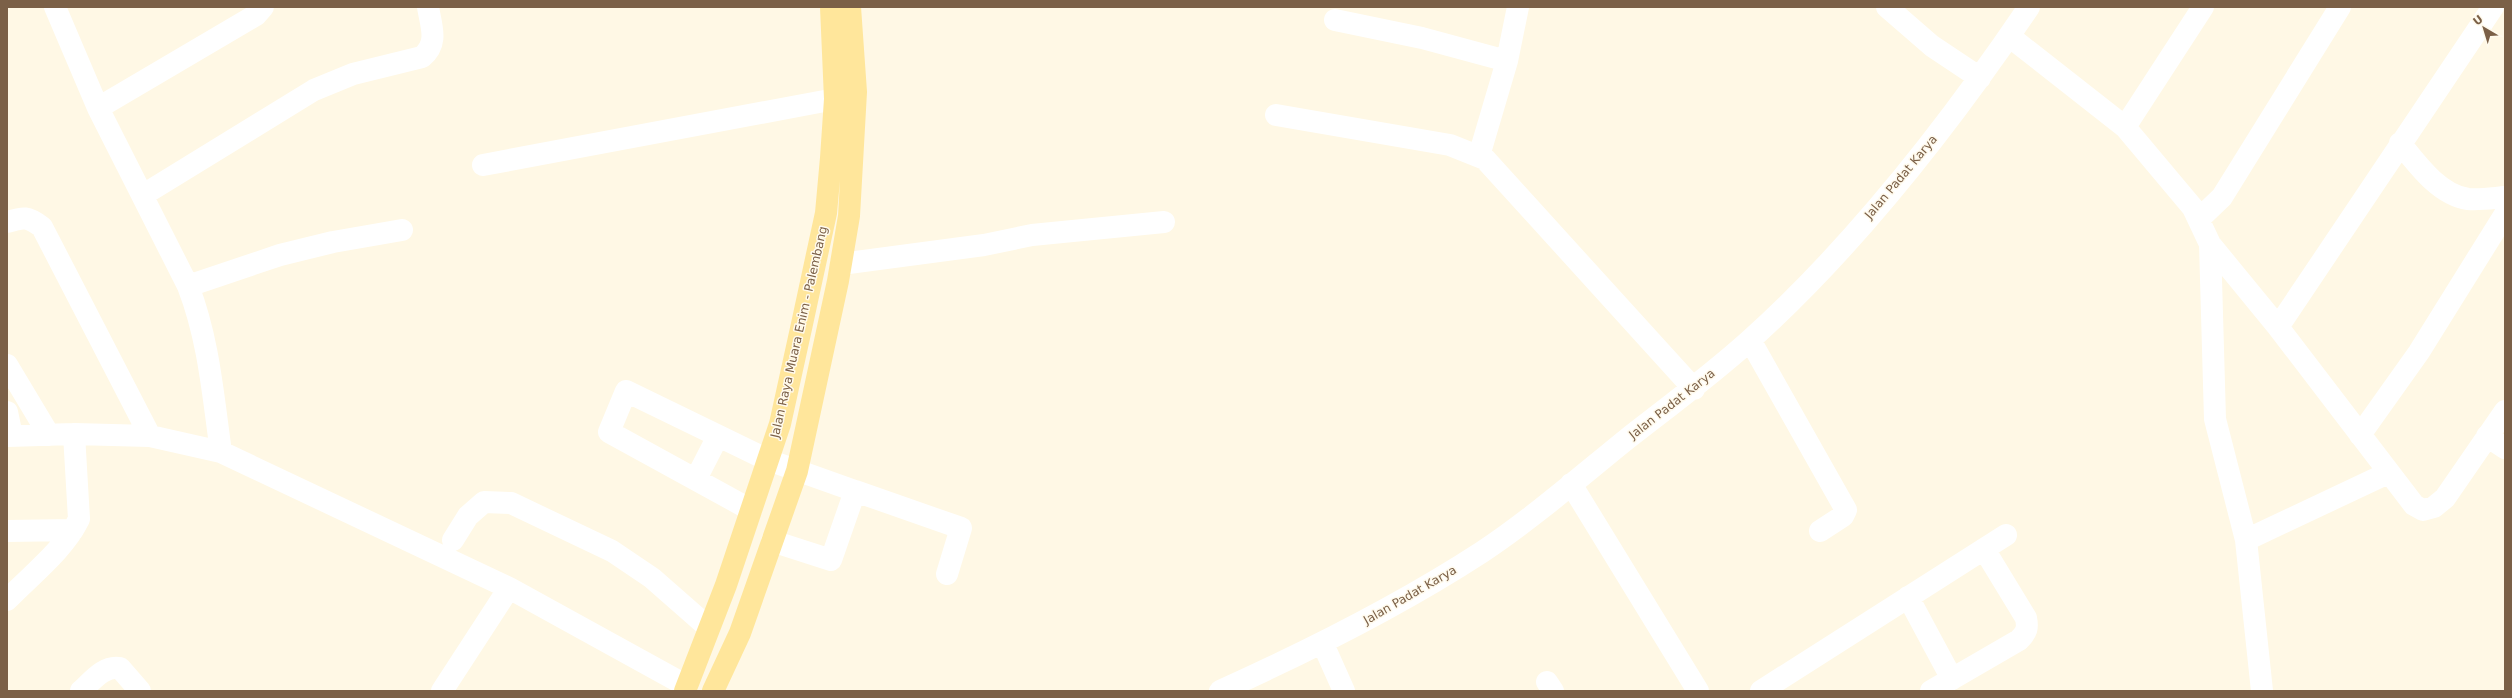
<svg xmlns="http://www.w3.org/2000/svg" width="2512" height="698" font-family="'DejaVu Sans',sans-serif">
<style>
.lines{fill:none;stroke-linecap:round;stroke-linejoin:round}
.minor{stroke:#fff;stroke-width:22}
.major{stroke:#ffe69b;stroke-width:22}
.labels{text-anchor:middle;stroke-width:3;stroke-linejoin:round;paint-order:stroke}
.street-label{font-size:12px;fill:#7b6047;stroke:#fffaed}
</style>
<rect width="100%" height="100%" fill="#fff8e5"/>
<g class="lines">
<path class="minor" d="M55,7L98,108L188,286C209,340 213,396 221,452
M1887,7L1932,46L1980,78
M1335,20L1422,38L1507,61L1479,156
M2009,36L2125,127L2193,208L2210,244L2278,327L2414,505L2423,510L2434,507L2445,498L2505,411
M1507,61L1518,7
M98,108L256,15L263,7
M1276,115L1450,145L1485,159L1694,389
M2125,127L2203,7
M2400,143C2417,164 2439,195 2468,199C2480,200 2493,198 2505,197
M483,165L835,99
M143,195L314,90L353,74L422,57C439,43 431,26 428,7
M2199,219L2222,197L2340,7
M7,222C24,217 27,216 42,227L150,436
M2210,244L2215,419L2246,540L2262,691
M841,264L984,245L1032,235L1164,222
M188,286L280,255L333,242L402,230
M2278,327L2493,7
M1750,340L1846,510L1843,516L1820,531
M7,365L49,435
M7,412L12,436
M2360,435L2419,352L2505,214
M7,436L74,434L150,436L221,452L509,588L687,686
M2487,436L2505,448
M696,479L718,436
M1571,484L1698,691
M855,491L961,528L947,574
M751,510L609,432L626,391L768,460L855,491L831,560L772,541
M7,531L73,530
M453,540L468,516L484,502L511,503L612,551L652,578L709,628
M2246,540L2388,473
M1908,597L1952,679
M7,600C31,575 64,550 79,519L74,434
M1323,644L1344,691
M1547,682L1553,691
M81,691C92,681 104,665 120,668L140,691
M442,691L509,588
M1220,691C1311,650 1399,606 1482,552C1533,518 1580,477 1627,439C1668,407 1710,376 1749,341C1856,245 1949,125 2029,7
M1761,691L2006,535
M1931,691L2019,640C2027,632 2028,628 2026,618L1984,549"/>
<path class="major" d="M685,691L726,585L780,424L802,324L826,213L831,158L835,99L831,7
M713,691L740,633L797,471L838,281L849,216L856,92L850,7"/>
</g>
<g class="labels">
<g class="street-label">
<text transform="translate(1901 177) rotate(-50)" y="4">Jalan Padat Karya</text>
<text transform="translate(799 332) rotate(-77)" y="4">Jalan Raya Muara Enim - Palembang</text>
<text transform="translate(1672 404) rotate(-38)" y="4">Jalan Padat Karya</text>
<text transform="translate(1410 595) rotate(-30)" y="4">Jalan Padat Karya</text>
</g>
</g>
<rect width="2512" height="698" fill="none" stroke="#7b6047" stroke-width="16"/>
<g transform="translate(2484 28) rotate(322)" stroke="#fffaed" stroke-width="3" paint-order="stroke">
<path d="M0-3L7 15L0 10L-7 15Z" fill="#7b6047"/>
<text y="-6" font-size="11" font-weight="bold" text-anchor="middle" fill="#7b6047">U</text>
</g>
</svg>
